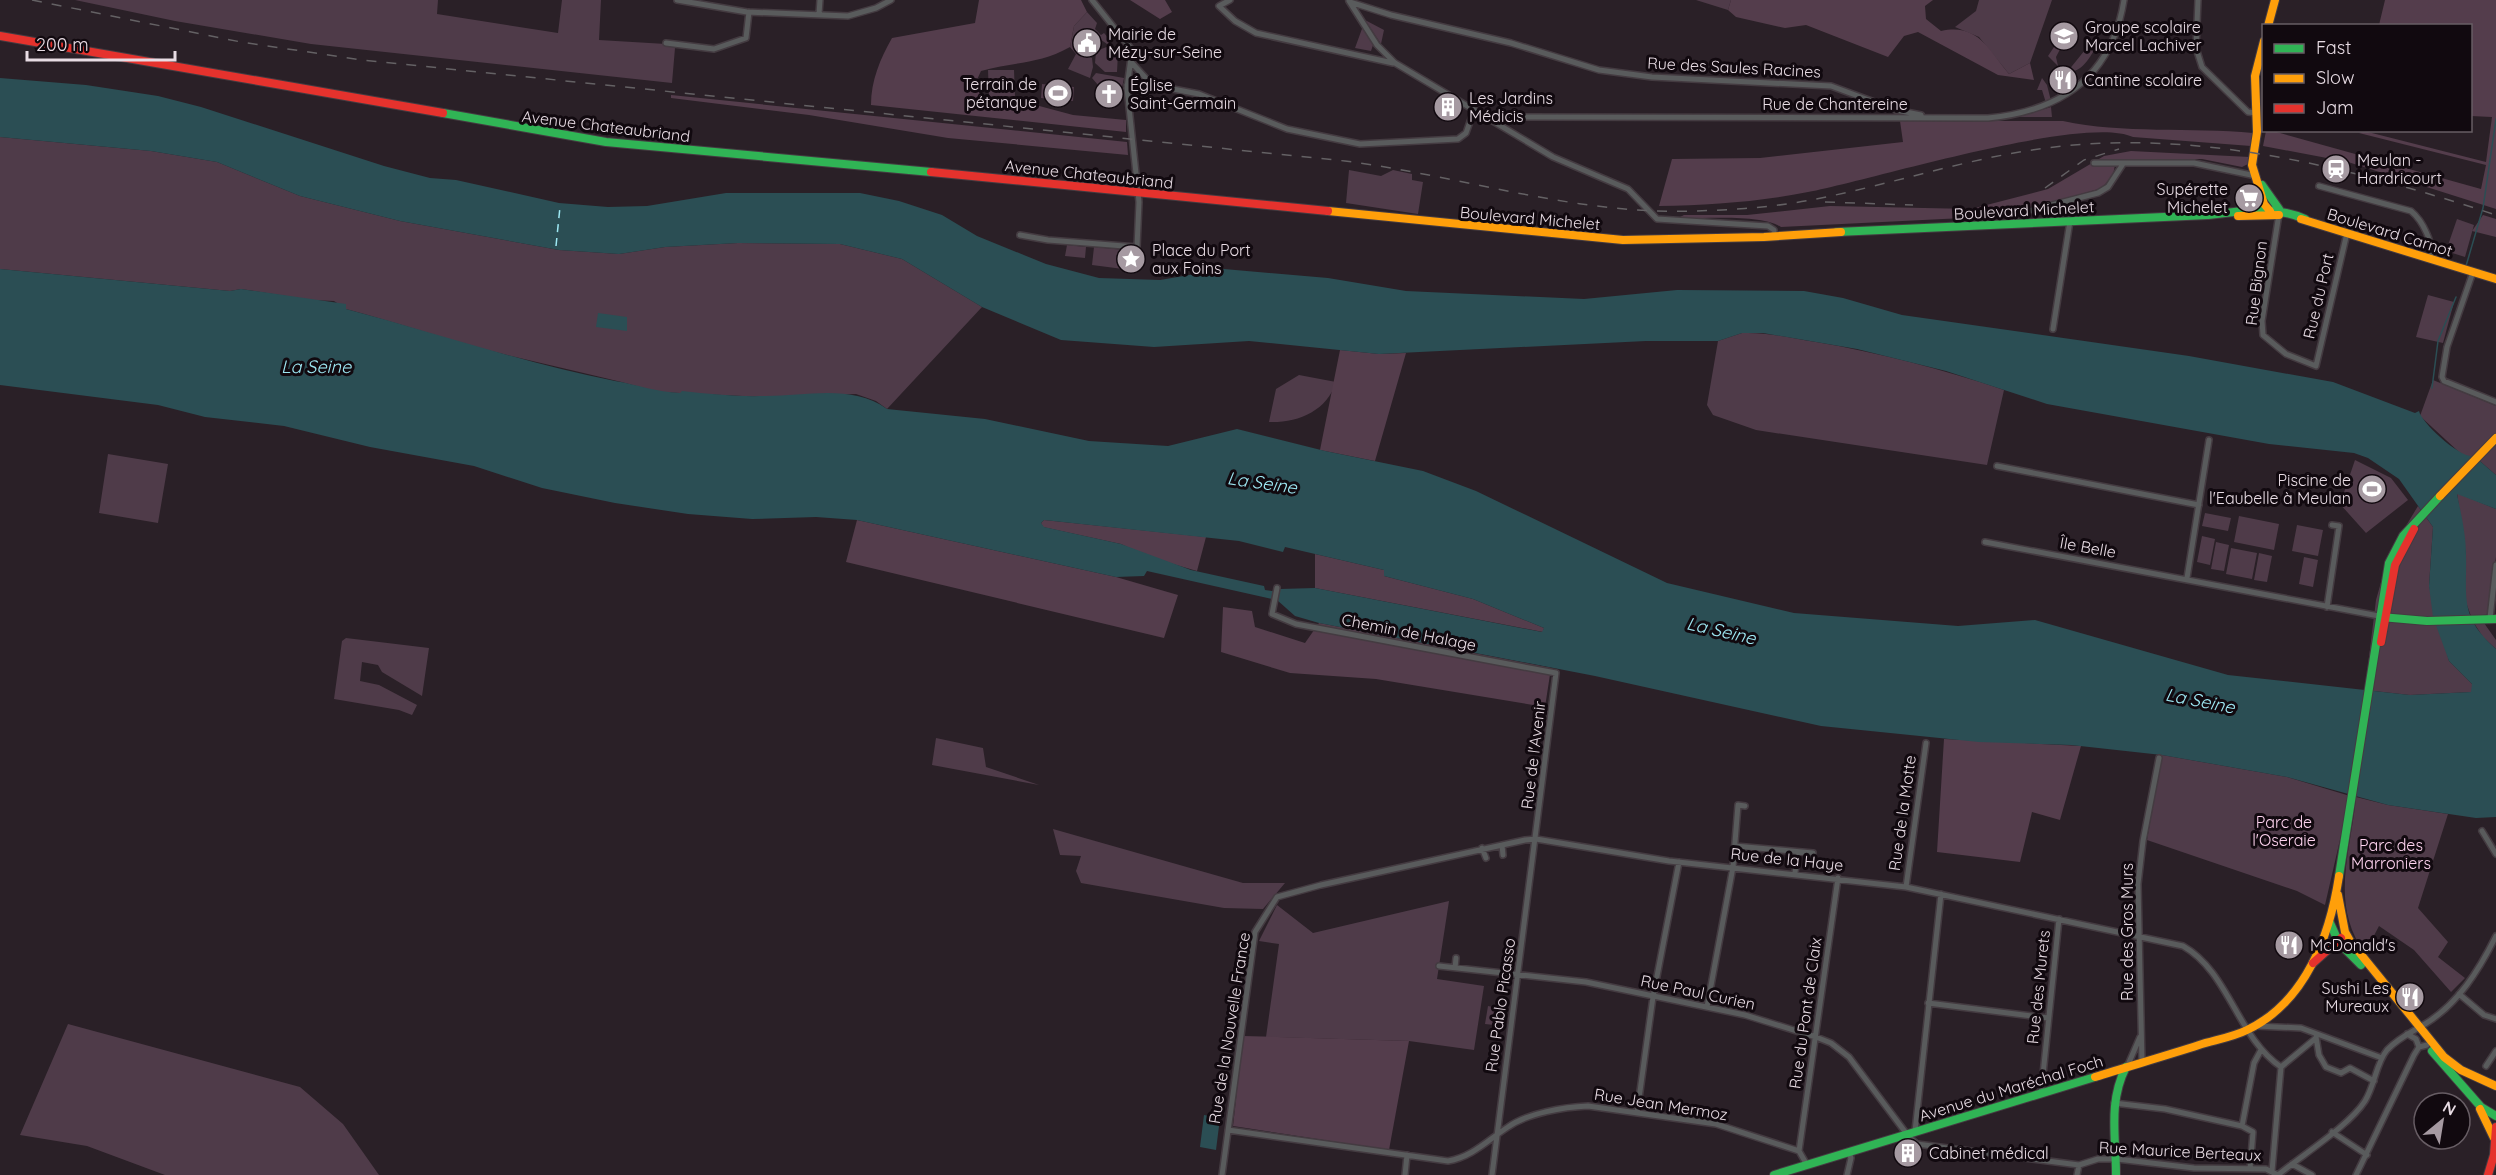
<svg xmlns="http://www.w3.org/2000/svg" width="2496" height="1175" font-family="Quicksand,sans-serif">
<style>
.green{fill:#4f3b49}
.forest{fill:#543d4c}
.water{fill:#2b4e54;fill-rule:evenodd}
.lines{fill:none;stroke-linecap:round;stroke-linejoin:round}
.stream{stroke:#2b4e54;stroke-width:1.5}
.ferry{stroke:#9ee9f4;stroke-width:1.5;stroke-dasharray:8 6;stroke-linecap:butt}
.street-casing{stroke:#443b41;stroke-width:8}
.fast-casing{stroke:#443b41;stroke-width:10}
.slow-casing{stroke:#443b41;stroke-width:10}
.jam-casing{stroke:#443b41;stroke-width:10}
.street{stroke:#595b5c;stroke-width:5}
.fast{stroke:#30b455;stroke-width:8}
.slow{stroke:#ff9f0a;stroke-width:8}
.jam{stroke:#e5322d;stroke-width:8}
.rail{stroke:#646164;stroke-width:1.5;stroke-dasharray:10 10;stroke-linecap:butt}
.labels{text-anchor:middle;stroke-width:6;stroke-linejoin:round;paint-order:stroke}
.poi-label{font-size:16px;fill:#e8dce4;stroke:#11090f;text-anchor:start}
.street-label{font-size:16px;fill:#e8dce4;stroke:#11090f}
.park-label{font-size:16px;fill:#fed3ef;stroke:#11090f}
.water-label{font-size:18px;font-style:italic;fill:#9ee9f4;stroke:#11090f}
</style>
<rect width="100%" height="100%" fill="#2a2027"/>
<path class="green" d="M75,0H438L437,14L558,33L562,0H601L599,40L666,44L675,48L672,83L311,44L175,21Z
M1696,0H1731L1728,10Z
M1979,0H2052L2030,63L2009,74L1979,37L1955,27L1976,11Z
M1087,12L1097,23L1095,29L1101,35L1104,33L1111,41L1107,44L1087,30L1077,48L1092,58L1093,67L1090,78L1068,69L1076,54L1070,47L1074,26Z
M1365,20L1384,30L1381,44Z
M1363,26L1373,45L1371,51L1355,48Z
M2064,27L2070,30L2056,57L2058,66L2048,56L2064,32Z
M2093,40L2099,43C2091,54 2083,74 2068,71Z
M1112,45L1118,53L1117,72H1105L1095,63L1096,51Z
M988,70H1014L1015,96L989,97Z
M1096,73L1124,78L1122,88L1098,85L1092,78Z
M2042,78L2047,85L2051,101L2046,103L2042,90H2037Z
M1042,84L1074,87L1073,101L1041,98Z
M2051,107L2052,117H2018Z
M0,137L151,151L217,162L300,196L400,221L559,250L619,254L665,247L738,243L840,244L902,259L982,307L887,409L876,401L856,394L763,397L659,392C606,377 547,365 491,351C442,338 395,322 346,309L334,301L311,300L241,289L230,291L0,269Z
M1349,170L1381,176L1393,170L1412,174V180L1423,182L1418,214L1346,203Z
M2457,219L2474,225L2465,257L2446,251Z
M1067,245L1086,247L1085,258L1065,256Z
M1094,247L1125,250L1123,269L1092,265Z
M2428,295L2454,302L2443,343L2416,337Z
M1742,333C1767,332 1791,338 1816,342C1880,353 1942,369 2004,390L1987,465L1756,430L1713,415L1707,405L1718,341Z
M1299,375L1336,382C1327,411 1298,423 1269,422L1276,389Z
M2433,380L2496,406V475L2474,456H2465L2459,452L2420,416Z
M108,454L168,464L158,523L99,513Z
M2355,460L2391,478L2408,500L2366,533L2340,504Z
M2457,493L2496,509V557L2488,613L2484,616H2471L2464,597L2466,555Z
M2418,506L2433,527L2429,586L2449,661L2472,684V692L2410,695L2365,690L2376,600L2389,554Z
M2205,513L2231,518L2228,531L2202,526Z
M2239,516L2279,524L2274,550L2234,542Z
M2297,525L2323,530L2318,556L2292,551Z
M2202,536L2215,539L2210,565L2197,562Z
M2216,542L2229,545L2224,571L2211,569Z
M2231,548L2257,553L2252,579L2226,574Z
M2259,553L2272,556L2267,582L2254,580Z
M2304,557L2318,560L2313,587L2299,584Z
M2474,623H2484L2496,640V649L2483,637Z
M346,638L429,648L422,696L382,672L378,665L362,662L360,681L379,685L417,705L412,715L399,710L334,699L342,641Z
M936,738L983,748L986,767L1039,785L932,765Z
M2162,755L2287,777L2350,796L2325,905L2297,891L2147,840Z
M2356,797L2388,805L2448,814L2418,908L2448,942L2438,957L2465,978L2451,992L2414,950L2379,926L2365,953C2329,904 2351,852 2356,797Z
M1053,829L1243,883H1285L1263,909L1224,908L1081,883L1076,871L1081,856L1060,855Z
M1449,901L1437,979L1484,986L1474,1050L1409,1041L1266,1037L1279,944L1259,941L1277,905L1313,933Z
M1488,1006L1497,1008L1494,1025L1485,1024Z
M68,1024L300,1087L343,1124L379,1175H165L87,1146L20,1135Z"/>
<path class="forest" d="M979,0H1081L1087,12L1074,26L1070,47C1038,65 1015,61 981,71L975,84L981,96L1017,100L1073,115L1126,120V132L871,105C871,81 880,59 892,38L975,23Z
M1130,0H1165L1172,12L1160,19Z
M1731,0H1933L1925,6L1926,19L1941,31C1978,23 1988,49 2009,74L2030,63L2034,80L1998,75L1918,32L1904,36L1888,57L1806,25L1785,28L1736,17L1728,10Z
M2385,0H2496V209L2348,162L2263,146L2266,131H2273L2481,189L2486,165L2359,133L2364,131L2486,162L2492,117L2471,116L2470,26L2379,25Z
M671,95L1127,142L1128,155L948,138L809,115L671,98Z
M1900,121H2063C2122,134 2191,127 2253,133L2251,146L2133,137C2085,114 1871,180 1808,192C1758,202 1709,205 1659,206L1672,159L1760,158L1903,142Z
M2131,151L2250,157L2248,164L2242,167L2202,159L2116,160L2113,175L2102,188L2004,216L1781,227C1760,214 1704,219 1678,218L1684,215H1747L1830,206L1971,209L2048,189L2104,156Z
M2483,215L2496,219V237L2472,231Z
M1340,350L1379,354L1406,353L1375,461L1320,450Z
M857,520L1116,577L1178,595L1164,638L846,562Z
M1044,520L1206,537L1197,571L1149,557L1121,544L1043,527L1041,523Z
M1315,554L1384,570V576L1473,599L1544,628L1543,632L1315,588Z
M1223,607L1252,611L1255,627L1305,643L1319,623L1551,668L1545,707L1376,679L1290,673L1221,652Z
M1944,739L2081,746L2060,820L2032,812L2020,862L1937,852Z
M1243,1036L1409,1041L1389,1150L1233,1126Z"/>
<path class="water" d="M0,78L86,85L158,96L201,107L384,166L430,178L456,180L559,203L608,207L647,206L726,193H860L899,201L942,215L977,236L1046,264L1099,278L1160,280L1224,269L1328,278L1406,291L1584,299L1677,290L1804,291L1843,298L1902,315L2189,356L2333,382L2415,413L2419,411C2421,422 2460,459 2474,456L2496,475V509L2457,494C2461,514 2466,534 2466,555C2467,598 2459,616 2496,649V817L2476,818L2388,805L2287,777L2162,755L2071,745L1979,742L1821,726L1595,676L1319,623L1295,616L1277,600L1147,571L1144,576L1116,577L857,520L816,517L752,519L688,514L615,503L542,488L474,466L370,447L284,426L205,417L158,405L0,385V269L230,291L241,289L346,304V309C436,333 524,363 615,381C639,385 656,392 680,393L682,391C710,394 738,397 766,396C807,396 852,384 887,409L985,419L1089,441L1168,446L1237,429L1325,451L1423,471L1476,491L1667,583L1794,613L1958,626L2035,620L2228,675L2410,695L2471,692L2472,684L2449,661L2433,617L2429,586L2433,527L2399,479L2368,458L2354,453L2269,444L2047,404L1946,371L1857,349L1763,333H1742L1718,341H1646L1379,354L1249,341L1154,347L1061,340L982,307L902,259L840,244L738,243L665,247L619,254L559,250L400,221L300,196L217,162L151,151L0,137ZM1044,520L1239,541L1283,552L1285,547L1384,570V576L1473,599L1544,628L1542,632L1315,588L1280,589L1278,592L1265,590L1264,586L1191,570L1121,544L1044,527L1041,523Z
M598,313L627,317V331L596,327Z
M1204,1115L1220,1118L1216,1150L1200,1147Z"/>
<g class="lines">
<path class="stream" d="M2466,266L2483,208L2496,119
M2432,388L2438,341L2456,297"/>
<path class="ferry" d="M556,246L560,207"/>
<g class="street-casing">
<path id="street" d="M677,0L747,12L848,16L876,8L891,0
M1230,0L1219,6L1235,21L1256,33L1393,63
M2198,0L2196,48L2202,67L2248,112L2257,113
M1349,1L1377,45L1395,63L1553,157L1628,189L1657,219L1768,226L1774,230V237
M1350,2L1391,15L1511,43L1599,70L1652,77L1831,86L1896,110L1921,115
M819,14L820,0
M666,43L714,49L746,38L749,12
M1132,63L1152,85
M1127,85H1152L1199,94L1287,129L1360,144L1458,139L1466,133L1474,110
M1485,117L1988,118C2062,111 2112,76 2124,0
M2094,163H2194L2256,176
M2319,186L2411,211C2422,220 2435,244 2430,259
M2279,214L2262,321L2263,335L2286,354L2316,366L2347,233
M2011,224L2017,214L2098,193L2108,187L2123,164
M1020,235L1048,240L1137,247L1139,202L1127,88L1132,50L1092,0
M2473,272L2447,347L2442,377L2444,381L2496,402
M2053,329L2070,221
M1997,466L2199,505
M1985,542L2379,616
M2187,578L2209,440
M1277,588L1272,614L1296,624L1556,673L1492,1175
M2327,607L2339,526L2332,525
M2490,618L2496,565
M2482,831L2496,854
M1502,845L1503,855
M1735,846L1813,853
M1482,848L1486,858
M1795,873L1797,852
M1906,887L1926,743
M1439,966L1586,982L1745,1015L1816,1037L1831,1043L1849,1057L1909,1137L1917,1144L2079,1165L2098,1159H2117L2194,1168L2266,1169L2278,1175
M1455,968L1456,958
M2459,994L2484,1015L2496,1019
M1928,1003L2048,1018
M1707,1007L1733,867L1738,805L1745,806
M2256,1026L2301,1028L2382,1058
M2407,1034L2416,1039L2419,1047
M2316,1037L2319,1055L2326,1067L2341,1073L2350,1068L2374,1081
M2142,1063L2138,884L2143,841L2159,758
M2486,1066L2496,1051
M2127,1067L2140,1037
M2041,1094L2059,919
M2114,1103L2165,1109L2242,1126L2253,1132L2250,1169
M1637,1113L1653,997L1679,862
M2242,1126L2254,1063L2261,1050
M1228,1130L1448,1161C1472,1157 1488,1140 1508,1127C1528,1113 1564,1107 1588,1106L1716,1124L1799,1151L1807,1165
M1915,1131L1941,894
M2332,1132L2367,1155
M1799,1151L1838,878
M2292,1164L2312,1175
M2272,1171L2281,1067L2316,1038
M1222,1175L1255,932L1277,897L1321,885L1525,840L1536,839L1669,861L1906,887L2183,946C2229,972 2237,1037 2281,1067
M1405,1175L1407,1155
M1847,1175L1851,1158L1849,1153
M2077,1175L2079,1165
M2278,1175C2302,1155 2349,1126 2365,1101C2375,1085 2376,1063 2387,1050C2398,1038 2412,1032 2425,1024C2458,1004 2479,970 2496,936
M2356,1175L2414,1055L2419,1047L2427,1045"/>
</g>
<g class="fast-casing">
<path id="fast" d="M443,113L606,142L931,172
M2262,185L2279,209
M1837,232L2208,215C2242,211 2273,205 2305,219
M2381,617L2427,621L2496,619
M2339,876L2389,563L2403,536L2440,496
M2330,923L2339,943L2361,965
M2432,1051L2481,1107L2496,1116
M1774,1175L2095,1077
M2116,1175C2116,1137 2108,1102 2126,1067"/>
</g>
<g class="slow-casing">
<path id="slow" d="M2268,26L2275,0
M2264,41L2255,76L2257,132L2252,165L2264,204L2270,211
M1328,211L1623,240L1764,237L1841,232
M2238,216L2279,215
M2301,219L2496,279
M2440,496L2496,438
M2338,895L2345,932L2350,941L2444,1057L2461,1070L2496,1086
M2095,1077C2130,1066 2165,1056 2199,1045C2215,1040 2233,1037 2247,1030C2306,1002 2330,935 2339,876
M2480,1109L2494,1138"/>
</g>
<g class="jam-casing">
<path id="jam" d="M0,36L443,113
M931,172L1328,211
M2381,642L2395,565L2414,529
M2313,963L2341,938
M2488,1175L2494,1155L2496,1127"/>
</g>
<use href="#street" class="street"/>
<use href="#fast" class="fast"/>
<use href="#slow" class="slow"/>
<use href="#jam" class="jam"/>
<path class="rail" d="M32,0L241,42L362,60L1345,161C1462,176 1574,215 1693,211C1734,210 1776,207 1816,199C1893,184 1968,158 2046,148C2198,128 2353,168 2496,215
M2045,188L2084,160L2119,149
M1825,202L1913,205"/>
</g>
<defs>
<g id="school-disc" transform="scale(1.5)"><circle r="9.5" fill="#a69aa2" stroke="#11090f"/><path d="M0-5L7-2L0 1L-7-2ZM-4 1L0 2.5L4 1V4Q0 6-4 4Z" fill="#fff"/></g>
<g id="civic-disc" transform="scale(1.5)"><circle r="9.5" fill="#a69aa2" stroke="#11090f"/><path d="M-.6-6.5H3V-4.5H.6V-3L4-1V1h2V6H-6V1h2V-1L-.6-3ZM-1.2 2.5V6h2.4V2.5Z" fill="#fff"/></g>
<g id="restaurant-disc" transform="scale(1.5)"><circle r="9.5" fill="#a69aa2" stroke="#11090f"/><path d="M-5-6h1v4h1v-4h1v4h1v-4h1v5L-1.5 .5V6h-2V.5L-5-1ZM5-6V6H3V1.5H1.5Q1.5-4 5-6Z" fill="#fff"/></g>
<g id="stadium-disc" transform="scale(1.5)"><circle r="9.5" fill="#a69aa2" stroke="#11090f"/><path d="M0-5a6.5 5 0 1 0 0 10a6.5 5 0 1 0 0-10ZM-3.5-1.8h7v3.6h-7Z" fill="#fff"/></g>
<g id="church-disc" transform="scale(1.5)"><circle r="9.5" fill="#a69aa2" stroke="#11090f"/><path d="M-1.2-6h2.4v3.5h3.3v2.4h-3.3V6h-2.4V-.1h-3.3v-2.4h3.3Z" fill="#fff"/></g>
<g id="building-disc" transform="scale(1.5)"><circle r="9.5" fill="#a69aa2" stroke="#11090f"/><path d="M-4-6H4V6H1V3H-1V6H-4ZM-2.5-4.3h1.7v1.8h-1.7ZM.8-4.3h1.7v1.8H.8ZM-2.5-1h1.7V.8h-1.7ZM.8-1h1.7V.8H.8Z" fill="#fff"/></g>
<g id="station-disc" transform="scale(1.5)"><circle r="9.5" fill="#a69aa2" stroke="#11090f"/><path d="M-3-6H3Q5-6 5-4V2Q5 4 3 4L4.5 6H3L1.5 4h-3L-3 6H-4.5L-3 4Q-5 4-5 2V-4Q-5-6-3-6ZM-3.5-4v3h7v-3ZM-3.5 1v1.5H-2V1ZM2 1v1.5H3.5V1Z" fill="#fff"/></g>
<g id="supermarket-disc" transform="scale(1.5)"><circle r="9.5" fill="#a69aa2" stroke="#11090f"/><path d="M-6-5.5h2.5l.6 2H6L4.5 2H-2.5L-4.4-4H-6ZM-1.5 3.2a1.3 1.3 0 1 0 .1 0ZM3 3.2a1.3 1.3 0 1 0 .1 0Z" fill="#fff"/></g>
<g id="sight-disc" transform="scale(1.5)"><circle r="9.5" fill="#a69aa2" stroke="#11090f"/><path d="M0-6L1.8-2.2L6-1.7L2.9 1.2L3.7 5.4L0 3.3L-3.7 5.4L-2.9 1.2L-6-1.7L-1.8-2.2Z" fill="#fff"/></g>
</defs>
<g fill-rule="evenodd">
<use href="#school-disc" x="2064" y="36"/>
<use href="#civic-disc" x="1087" y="43"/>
<use href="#restaurant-disc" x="2063" y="80"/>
<use href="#stadium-disc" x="1058" y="93"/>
<use href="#church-disc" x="1109" y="94"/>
<use href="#building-disc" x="1448" y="107"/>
<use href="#station-disc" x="2336" y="169"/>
<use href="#supermarket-disc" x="2249" y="198"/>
<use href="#sight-disc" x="1131" y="259"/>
<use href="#stadium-disc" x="2372" y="489"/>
<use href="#restaurant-disc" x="2289" y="945"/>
<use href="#restaurant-disc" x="2410" y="997"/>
<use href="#building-disc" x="1908" y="1153"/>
</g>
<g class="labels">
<g class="poi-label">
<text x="2085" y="33">Groupe scolaire<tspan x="2085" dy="18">Marcel Lachiver</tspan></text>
<text x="1108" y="40">Mairie de<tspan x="1108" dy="18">Mézy-sur-Seine</tspan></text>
<text x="2084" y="86">Cantine scolaire</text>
<text x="1037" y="90" text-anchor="end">Terrain de<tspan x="1037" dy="18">pétanque</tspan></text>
<text x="1130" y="91">Église<tspan x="1130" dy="18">Saint-Germain</tspan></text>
<text x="1469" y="104">Les Jardins<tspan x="1469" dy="18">Médicis</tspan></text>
<text x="2357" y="166">Meulan -<tspan x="2357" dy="18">Hardricourt</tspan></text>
<text x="2228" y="195" text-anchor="end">Supérette<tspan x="2228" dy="18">Michelet</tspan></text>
<text x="1152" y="256">Place du Port<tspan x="1152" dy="18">aux Foins</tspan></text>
<text x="2351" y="486" text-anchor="end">Piscine de<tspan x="2351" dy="18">l'Eaubelle à Meulan</tspan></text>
<text x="2310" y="951">McDonald's</text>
<text x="2389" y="994" text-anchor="end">Sushi Les<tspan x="2389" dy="18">Mureaux</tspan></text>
<text x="1929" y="1159">Cabinet médical</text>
</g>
<g class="street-label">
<text transform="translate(1734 67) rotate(3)" y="6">Rue des Saules Racines</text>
<text x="1835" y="110">Rue de Chantereine</text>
<text transform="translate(606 126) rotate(7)" y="6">Avenue Chateaubriand</text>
<text transform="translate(1089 174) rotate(6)" y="6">Avenue Chateaubriand</text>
<text transform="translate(2024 210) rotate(-3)" y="6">Boulevard Michelet</text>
<text transform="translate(1530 218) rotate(5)" y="6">Boulevard Michelet</text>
<text transform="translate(2390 232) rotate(17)" y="6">Boulevard Carnot</text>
<text transform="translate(2256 283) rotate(-83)" y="6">Rue Bignon</text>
<text transform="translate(2318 296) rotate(-77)" y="6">Rue du Port</text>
<text transform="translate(2088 547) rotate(10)" y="6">Île Belle</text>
<text transform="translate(1409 632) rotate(11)" y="6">Chemin de Halage</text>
<text transform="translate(1533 755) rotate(-83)" y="6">Rue de l'Avenir</text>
<text transform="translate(1902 813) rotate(-82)" y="6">Rue de la Motte</text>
<text transform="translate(1787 859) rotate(6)" y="6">Rue de la Haye</text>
<text transform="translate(2127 932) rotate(-90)" y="6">Rue des Gros Murs</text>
<text transform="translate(2038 987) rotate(-84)" y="6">Rue des Murets</text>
<text transform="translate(1698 992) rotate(12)" y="6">Rue Paul Curien</text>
<text transform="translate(1500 1005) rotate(-82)" y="6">Rue Pablo Picasso</text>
<text transform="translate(1805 1013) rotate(-82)" y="6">Rue du Pont de Claix</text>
<text transform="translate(1229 1028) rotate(-81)" y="6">Rue de la Nouvelle France</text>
<text transform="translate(2011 1088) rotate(-17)" y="6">Avenue du Maréchal Foch</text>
<text transform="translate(1661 1104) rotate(9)" y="6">Rue Jean Mermoz</text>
<text transform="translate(2180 1151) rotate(3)" y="6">Rue Maurice Berteaux</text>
</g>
<g class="park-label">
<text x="2284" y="828">Parc de<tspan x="2284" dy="18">l'Oseraie</tspan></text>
<text x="2391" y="851">Parc des<tspan x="2391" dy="18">Marroniers</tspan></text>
</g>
<g class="water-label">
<text x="316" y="373">La Seine</text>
<text transform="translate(1262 483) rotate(8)" y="6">La Seine</text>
<text transform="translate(1721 631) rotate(13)" y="6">La Seine</text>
<text transform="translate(2200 701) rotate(11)" y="6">La Seine</text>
</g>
</g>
<rect x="2262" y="24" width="210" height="108" fill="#11090f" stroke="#675d64" stroke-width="1.5"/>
<rect x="2274" y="44" width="30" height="9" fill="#30b455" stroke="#675d64" stroke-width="1.5"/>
<text x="2316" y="54" font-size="18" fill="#e8dce4">Fast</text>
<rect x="2274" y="74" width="30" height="9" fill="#ff9f0a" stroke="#675d64" stroke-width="1.5"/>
<text x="2316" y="84" font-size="18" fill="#e8dce4">Slow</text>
<rect x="2274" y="104" width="30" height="9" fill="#e5322d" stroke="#675d64" stroke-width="1.5"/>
<text x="2316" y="114" font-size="18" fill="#e8dce4">Jam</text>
<g transform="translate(2442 1121) rotate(30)"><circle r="28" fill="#11090f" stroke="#675d64" stroke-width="1.5"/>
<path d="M0-4.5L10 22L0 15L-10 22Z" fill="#a69aa2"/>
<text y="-9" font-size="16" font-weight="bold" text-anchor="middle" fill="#e8dce4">N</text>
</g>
<path d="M27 51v9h148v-9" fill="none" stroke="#e8dce4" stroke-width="3"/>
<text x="36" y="51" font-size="18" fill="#e8dce4" stroke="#11090f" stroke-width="4.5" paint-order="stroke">200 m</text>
</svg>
